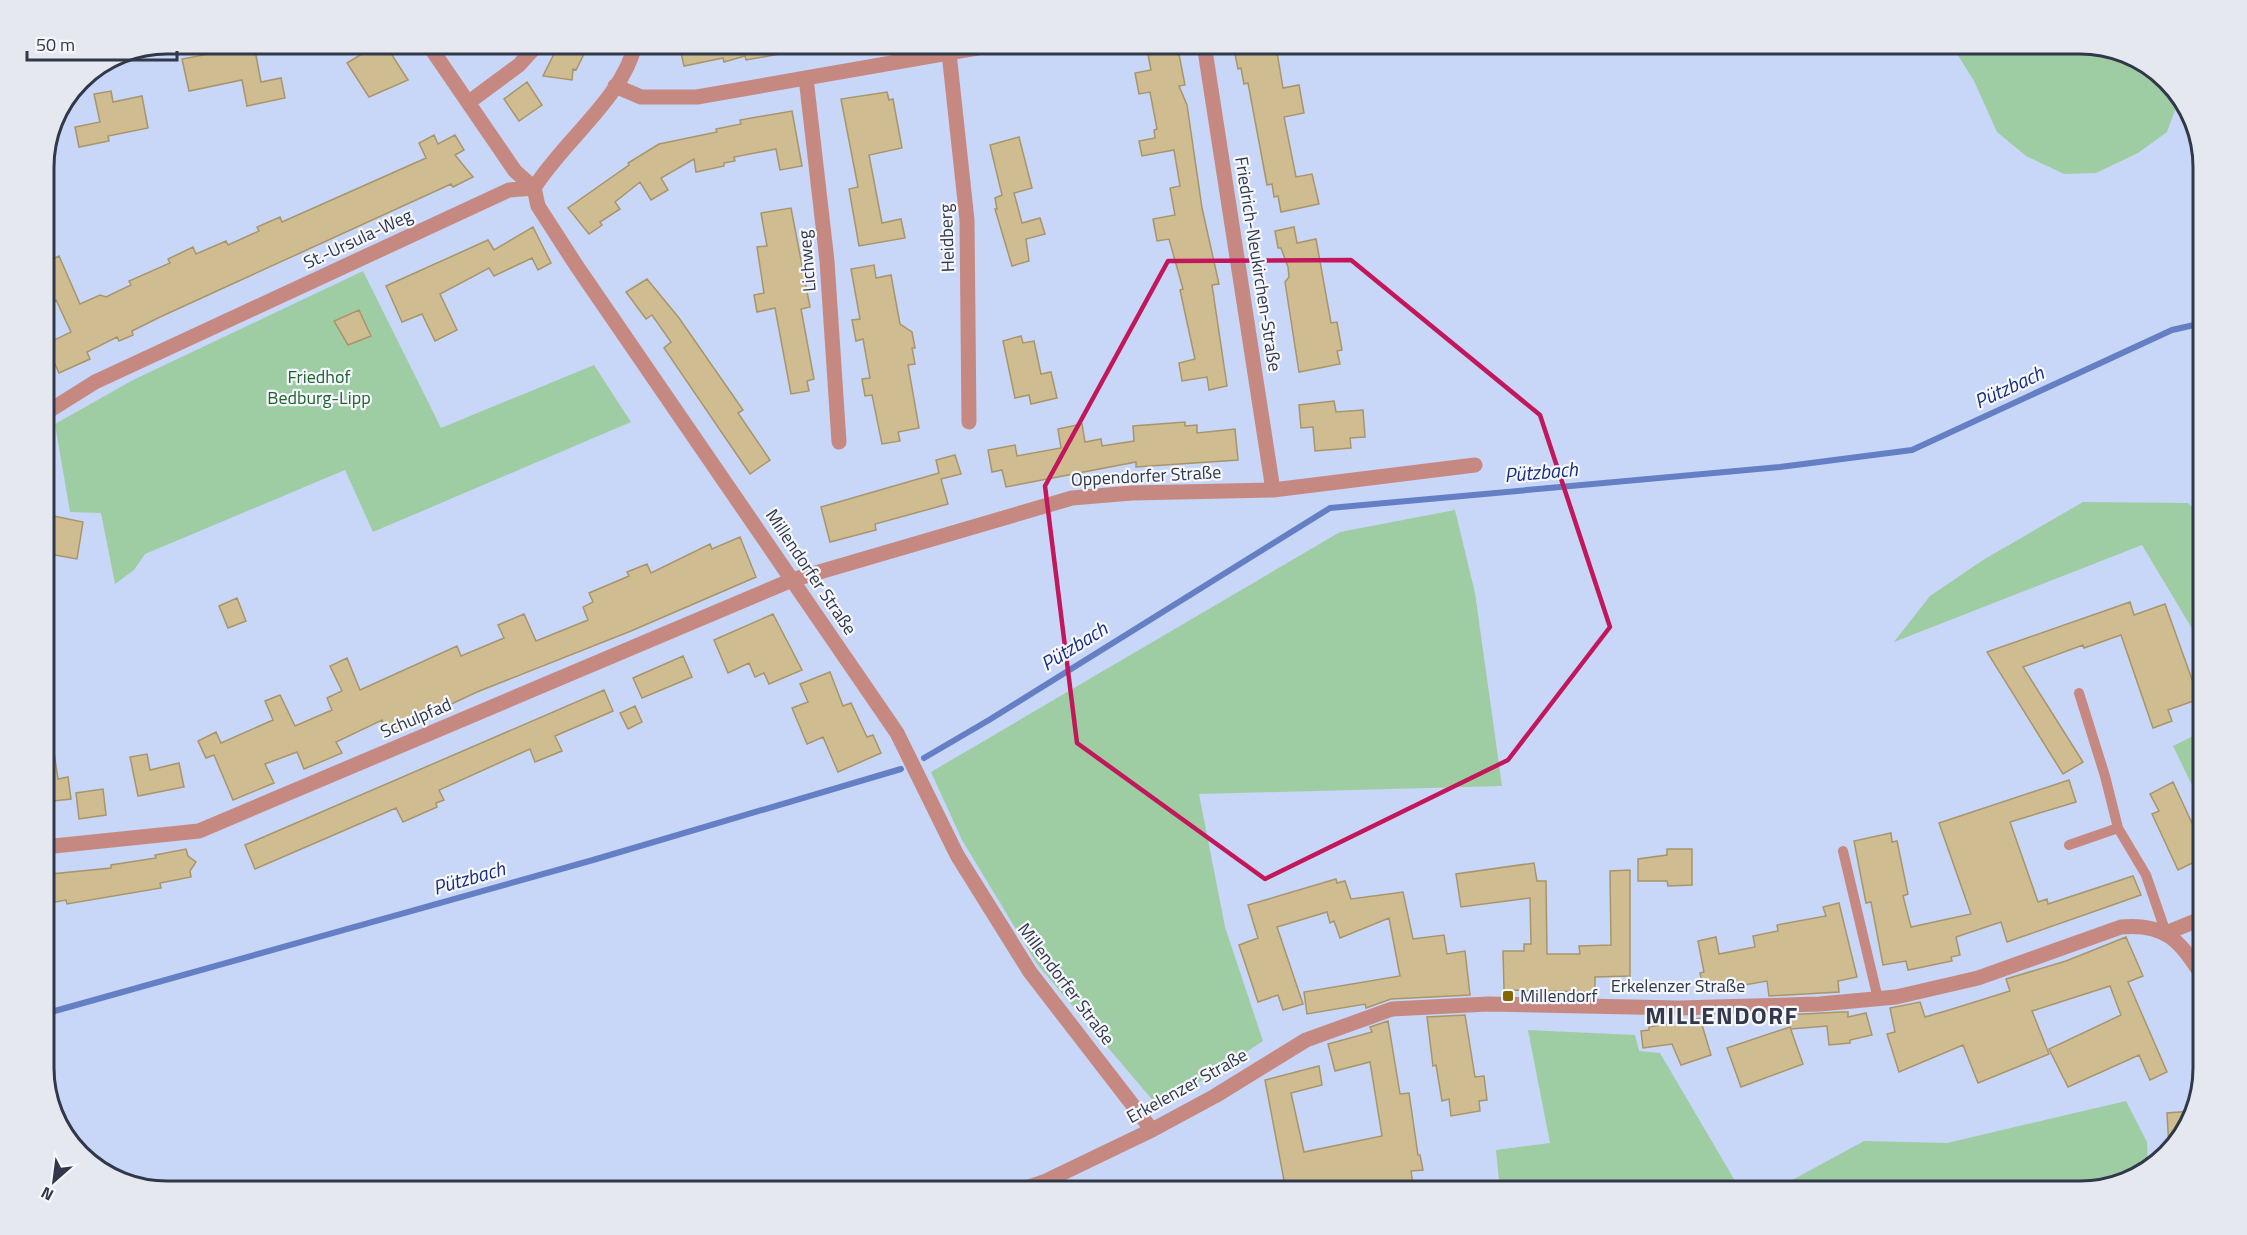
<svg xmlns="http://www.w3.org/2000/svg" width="2247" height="1235" font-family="'Titillium Web',sans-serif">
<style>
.green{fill:#9fcda3}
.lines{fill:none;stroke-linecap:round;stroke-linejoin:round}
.stream{stroke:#647fc4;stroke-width:6}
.building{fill:#cfbc90;stroke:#a8956b;stroke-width:1.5}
.lane{stroke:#c68981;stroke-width:10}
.street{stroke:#c68981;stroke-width:15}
.marked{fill:none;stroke:#c2185b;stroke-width:4.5;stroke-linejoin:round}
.poi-dot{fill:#856600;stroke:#f5f7fc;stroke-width:2}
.labels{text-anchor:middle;stroke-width:4.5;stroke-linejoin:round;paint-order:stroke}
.street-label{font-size:18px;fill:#313849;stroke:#f5f7fc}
.park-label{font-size:18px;fill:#1e652d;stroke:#f5f7fc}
.poi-label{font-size:18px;fill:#313849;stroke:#f5f7fc;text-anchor:start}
.water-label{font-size:20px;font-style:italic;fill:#192e80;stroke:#f5f7fc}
.district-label{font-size:24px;font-weight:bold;letter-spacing:1.5px;fill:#313849;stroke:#f5f7fc}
.rim{fill:none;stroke:#313849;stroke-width:3}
</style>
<rect width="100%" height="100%" fill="#c8d6f8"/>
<path class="green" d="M1951,44H2080L2142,60L2179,99L2167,132L2138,153L2096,173L2064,174L2026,156L1997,132L1974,81Z
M363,271L441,428L594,365L631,422L373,532L345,470L145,554L134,570L115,584L101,513L70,512L55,424L133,380Z
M2083,502L2188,503L2203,516V647L2142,545L1894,642L1930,596L1983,560Z
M1455,510L1475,593L1502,786L1199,794L1225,927L1263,1041L1207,1078L1155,1103L1037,964L962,840L931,772L1340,532Z
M2203,731V730V808L2173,746Z
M1528,1030L1635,1035L1639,1051L1660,1053L1741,1191H1500L1496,1150L1550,1143Z
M2126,1101L2147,1142L2148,1169L2142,1175L2081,1191H1772L1864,1141L1947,1143Z"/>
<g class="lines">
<path class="stream" d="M924,758L989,720L1330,508L1780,467L1912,450L2172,330L2203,323
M44,1014L593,860L901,769"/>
</g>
<path class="building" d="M378,44H385L408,80L369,97L347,63Z
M559,44H589L576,70L573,69L572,80L543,76Z
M679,44H790L791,52L746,60L745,56L724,62L723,58L684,66Z
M1146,44H1177L1185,85L1179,86L1187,105L1202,208L1219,284L1212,285L1227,386L1209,390L1207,377L1182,381L1179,363L1195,359L1180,290L1183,289L1169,239L1157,241L1153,219L1175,215L1170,188L1180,186L1174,150L1142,156L1139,141L1155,138L1154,130L1157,129L1150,92L1139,94L1135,73L1151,70Z
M1233,44H1261L1262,48L1276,46L1283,88L1299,85L1304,113L1284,117L1296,177L1312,174L1319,204L1281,212L1278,196L1274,197L1272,184L1267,185L1248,83L1244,84L1241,68L1238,69Z
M235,49L236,54L255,50L261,82L281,78L285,98L247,106L242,80L189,91L182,59Z
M527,82L542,105L519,121L504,99Z
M111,91L113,102L142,96L148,128L108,136L109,141L79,147L75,127L100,122L94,94Z
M887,92L889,100L893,99L902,148L869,155L882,223L901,219L905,238L859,246L849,189L858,187L841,99Z
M792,111L802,166L780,170L776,149L734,157L735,161L724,163V166L696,172L694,159L661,178L668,190L651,200L640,182L615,202L620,209L600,222L602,225L589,234L568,208L629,165L628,163L659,144L717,132L716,129L741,124L740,120Z
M434,135L438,144L455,135L464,150L455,155L473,177L453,187L451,184L160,317L132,331L133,335L119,341L117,337L87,352L90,359L59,373L46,344L71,332L56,300L44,305V263L59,256L80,304L100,295L106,297L131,285L129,281L170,263L168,259L193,247L196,254L226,241L228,245L259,231L257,227L280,217L282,222L426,158L419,143Z
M1019,137L1032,188L1014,193L1022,223L1040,218L1045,234L1026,239L1029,261L1012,266L995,209H997L995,198L1002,195L990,145Z
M791,208L810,307L801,309L814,379L807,381L809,391L791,394L775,308L757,312L754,295L764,293L757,247L767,246L761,213Z
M533,227L551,263L538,270L532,258L494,276L489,268L440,294L457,330L435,341L422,314L402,322L386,286L488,240L494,250Z
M1294,227L1297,243L1316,239L1331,323L1337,322L1342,350L1337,351L1340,364L1299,372L1285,282L1289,277L1288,267L1281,248H1278L1275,231Z
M874,265L876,278L891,275L900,324L912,332L915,348H912L915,364L908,365L919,428L898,432L900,441L882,444L872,395L865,396L862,379L870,378L863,339L856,341L852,320L860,319L851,269Z
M647,279L679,318L743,410L738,413L770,460L750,474L664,348L671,342L652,315L646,319L626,292Z
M359,310L371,336L348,345L334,321Z
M1021,336L1023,343L1034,341L1041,374L1051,372L1057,398L1031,404L1029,395L1015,398L1003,341Z
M1334,401L1336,412L1363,410L1365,437L1350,438L1351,448L1315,451L1313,427L1301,428L1299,405Z
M1185,422V426L1197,425V433L1235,429L1238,460L1136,467V462L1006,487L1002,470L992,472L988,450L1015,445L1017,456L1061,448L1058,429L1082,424L1085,442L1101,439L1102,446L1134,441L1133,426Z
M955,455L961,474L941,479L948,504L875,524L876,530L830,542L821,507L939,473L936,460Z
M44,514L83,522L77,559L44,553Z
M740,537L756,577L631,631L477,692L387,734L382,720L336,742L342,753L304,769L297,752L265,764L274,783L233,800L214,755L206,758L198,741L216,732L221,743L273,720L265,701L280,695L295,726L332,710L327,698L342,691L330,666L347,658L360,690L457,646L461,656L504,638L498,625L524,614L536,641L588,620L583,607L593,602L589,593L629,576L627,572L647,564L651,573L710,544L712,549Z
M237,598L246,621L228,628L219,606Z
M2130,602L2134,615L2165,604L2199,699L2168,710L2172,721L2153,728L2121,635L2084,648L2083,645L2023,667L2083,762L2063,774L1987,652Z
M773,614L802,670L769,684L764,673L755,677L749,663L728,673L714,640Z
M683,656L692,677L642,698L633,678Z
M830,672L843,706L851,703L867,737L873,735L881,753L838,772L823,737L807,744L792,708L808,702L800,684Z
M604,690L613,711L555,736L562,751L535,762L530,749L439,790L444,800L436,803L437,807L403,822L396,808L255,869L245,845Z
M635,706L642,722L628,729L620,713Z
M44,746H53L58,779L68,777L71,799L44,802Z
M147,754L150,770L179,763L184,787L138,796L130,757Z
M2069,780L2076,802L2010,822L2038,902L2047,899L2048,904L2133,876L2141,895L2007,942L2001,922L1956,937L1960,955L1951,957L1952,961L1908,970L1906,961L1883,965L1871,902L1866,903L1854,841L1891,833L1892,842L1897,841L1908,894L1903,896L1911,927L1971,914L1939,823Z
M2173,782L2203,847V858L2178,870L2152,814L2159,811L2150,794Z
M103,789L106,815L79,819L76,793Z
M186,849L188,856L196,862L190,871L191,877L160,883L161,888L67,904L66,900L44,904V881L52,879L51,874L111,868V865L156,858L155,855Z
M1667,849H1692V885L1668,886L1667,881H1638V859L1667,855Z
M1534,863L1537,881H1546L1547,954H1580L1579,946L1611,945L1610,871L1630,870V976L1595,977V992L1504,990L1503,951H1524V944H1531L1530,898L1461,907L1456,874Z
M1336,879L1337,883L1345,881L1351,899L1403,892L1413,939L1444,935L1447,954L1465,951L1470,995L1391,999L1366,1008L1365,1004L1307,1014L1304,992L1400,976L1389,918L1340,938L1334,921L1330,923L1327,912L1277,927L1303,1004L1283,1010L1278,995L1258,1002L1239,945L1258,938L1248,905Z
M1839,903L1857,977L1838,981L1839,992L1769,996L1767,981L1704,992L1700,973L1704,972L1698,941L1716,937L1719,954L1755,947L1753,936L1778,931L1777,925L1826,916L1823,907Z
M2126,937L2143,976L2128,982L2167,1072L2150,1080L2139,1055L2068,1087L2049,1049L2121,1015L2110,986L2032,1011L2049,1054L1978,1083L1963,1045L1899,1072L1887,1034L1895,1032L1890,1008L1920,1002L1925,1017L1949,1010L2010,991L2006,979L2066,961Z
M1841,1012H1848V1017L1866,1013L1872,1035L1850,1040V1043L1829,1045L1827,1026L1791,1029L1785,1015Z
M1465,1015L1475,1077L1484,1076L1487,1100L1479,1101L1480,1111L1451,1116L1449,1099L1442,1101L1436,1065L1433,1066L1427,1017Z
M1700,1018L1711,1055L1681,1065L1672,1044L1643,1048L1641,1031L1649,1030V1027Z
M1388,1021L1400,1094L1409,1093L1418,1155H1420L1423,1170L1411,1171L1414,1191H1286L1265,1080L1319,1066L1322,1085L1291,1093L1304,1152L1382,1136L1370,1062L1335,1071L1328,1044L1372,1032L1370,1027Z
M1790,1027L1803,1064L1741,1087L1727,1048Z
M2192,1111L2187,1130L2169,1148L2167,1113Z"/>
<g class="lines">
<path class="lane" d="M2079,693L2105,776L2118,828
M2069,845L2118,828L2146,875L2166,933
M1843,851L1878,999"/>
<path class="street" d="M428,44L515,171L534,188L538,206L576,265L897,733L957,855L1030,972L1152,1130
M1204,44L1273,490
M949,53L967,220L969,422
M806,78L827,261L839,442
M615,86L641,97H697L1000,44
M469,102L519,65L538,44
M534,188C563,141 624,97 635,44
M44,414L95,382L509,190L534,188
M44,847L199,831L792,580L1072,498L1132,493L1273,490L1475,465
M2166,933L2203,918
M1017,1191L1046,1181L1152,1130L1215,1096L1306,1040L1392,1009L1488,1004L1679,1008L1820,1004L1896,997L1978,978L2121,927C2166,923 2180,941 2203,977"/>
</g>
<path class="marked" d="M1351,260L1540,415L1610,627L1508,760L1265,879L1077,743L1045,486L1168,261Z"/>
<rect class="poi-dot" x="1502" y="990" width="12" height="12" rx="3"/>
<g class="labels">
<g class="street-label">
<text transform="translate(947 238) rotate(-92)" y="6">Heidberg</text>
<text transform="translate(358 239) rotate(-25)" y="6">St.-Ursula-Weg</text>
<text transform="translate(807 261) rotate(-95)" y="6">Lichweg</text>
<text transform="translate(1258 264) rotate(81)" y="6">Friedrich-Neukirchen-Straße</text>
<text transform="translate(1146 476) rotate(-3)" y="6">Oppendorfer Straße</text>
<text transform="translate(811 572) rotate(56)" y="6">Millendorfer Straße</text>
<text transform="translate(416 718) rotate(-23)" y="6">Schulpfad</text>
<text transform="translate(1066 984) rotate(53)" y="6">Millendorfer Straße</text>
<text x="1678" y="992">Erkelenzer Straße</text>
<text transform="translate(1187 1086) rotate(-29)" y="6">Erkelenzer Straße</text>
</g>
<g class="park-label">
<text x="319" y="383">Friedhof<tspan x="319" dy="21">Bedburg-Lipp</tspan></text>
</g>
<g class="poi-label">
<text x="1520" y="1002">Millendorf</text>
</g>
<g class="water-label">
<text transform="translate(2009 387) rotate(-25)" y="7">Pützbach</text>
<text transform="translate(1541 472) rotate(-5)" y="7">Pützbach</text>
<text transform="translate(1074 646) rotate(-32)" y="7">Pützbach</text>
<text transform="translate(469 878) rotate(-16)" y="7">Pützbach</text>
</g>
<g class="district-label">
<text x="1722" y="1024">MILLENDORF</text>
</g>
</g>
<path d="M0 0H2247V1235H0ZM167 54H2080A113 113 0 0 1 2193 167V1068A113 113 0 0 1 2080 1181H167A113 113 0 0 1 54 1068V167A113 113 0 0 1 167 54Z" fill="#e5e8ee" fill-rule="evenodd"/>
<path class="rim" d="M167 54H2080A113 113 0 0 1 2193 167V1068A113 113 0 0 1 2080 1181H167A113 113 0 0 1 54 1068V167A113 113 0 0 1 167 54Z"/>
<g transform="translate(54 1181) rotate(208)" stroke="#f5f7fc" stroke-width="4.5" paint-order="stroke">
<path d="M0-4.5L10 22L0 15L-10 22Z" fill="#313849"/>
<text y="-9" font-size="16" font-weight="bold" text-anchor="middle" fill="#313849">N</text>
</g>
<path d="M27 51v9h150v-9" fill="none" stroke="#313849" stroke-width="3"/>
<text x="36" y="51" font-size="18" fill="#313849" stroke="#f5f7fc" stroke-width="4.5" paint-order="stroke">50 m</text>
</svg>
